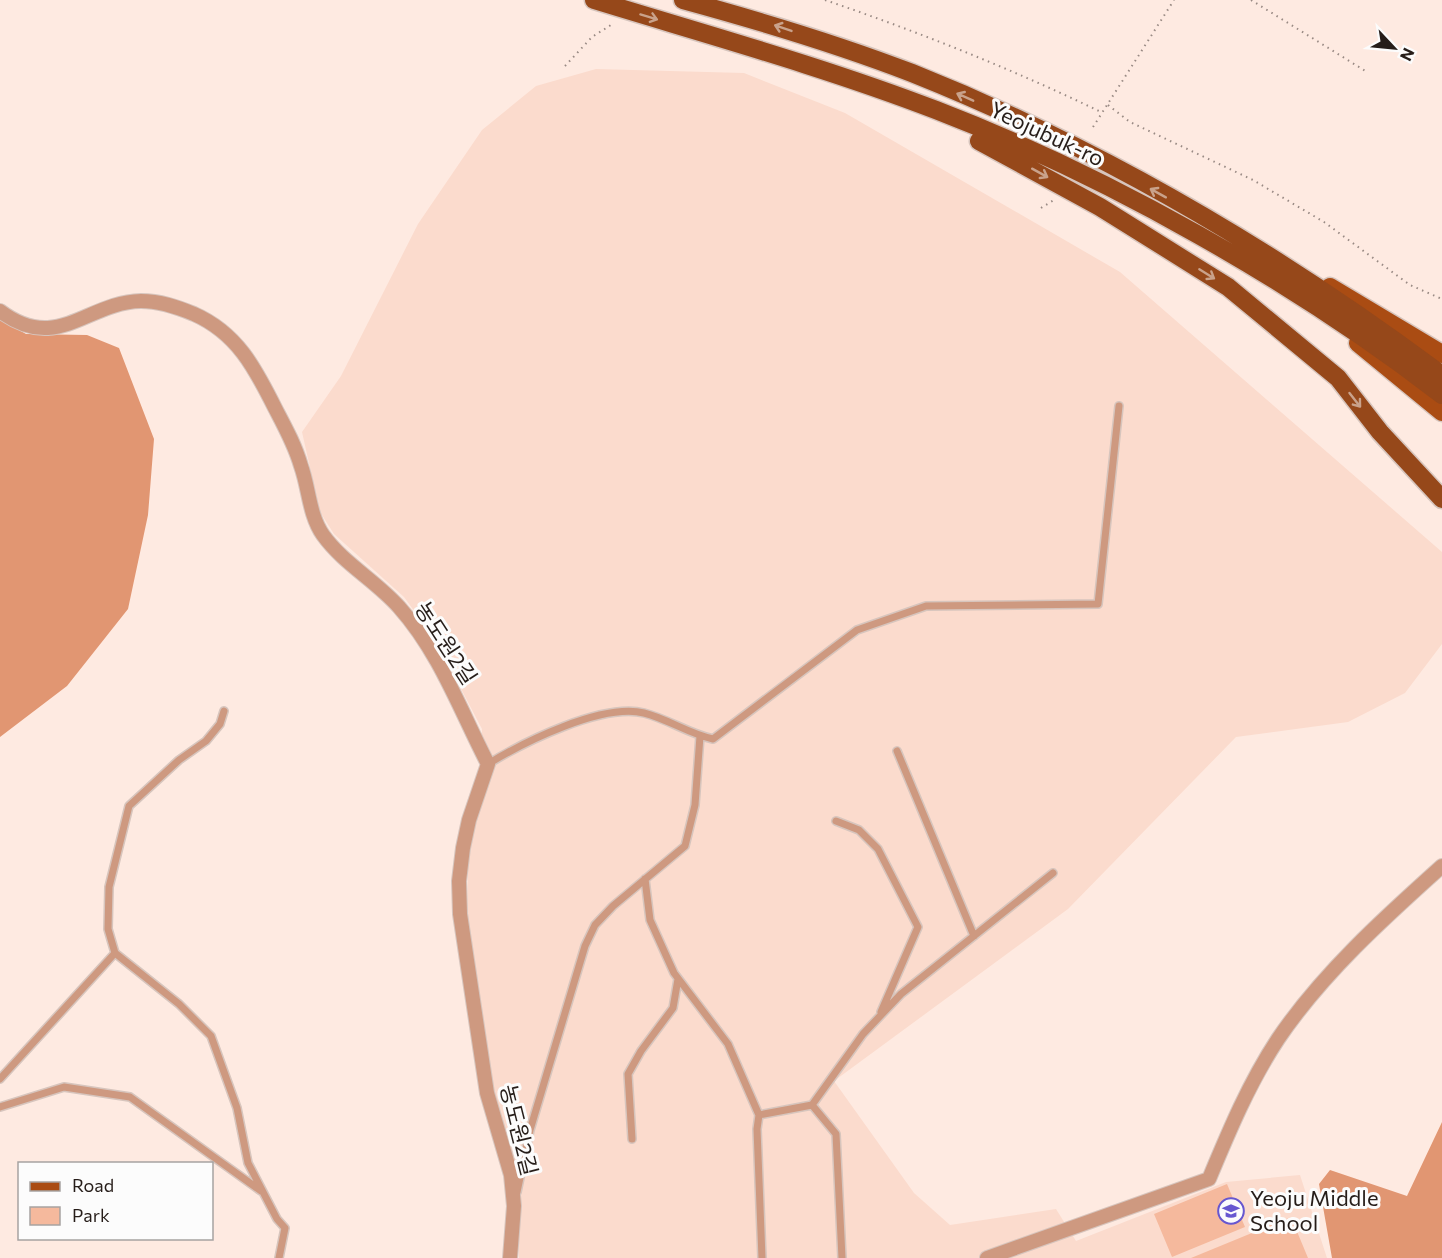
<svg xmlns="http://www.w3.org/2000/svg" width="1442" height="1258" font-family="Commissioner,'Noto Sans KR',sans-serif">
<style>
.built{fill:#fbdbcd}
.green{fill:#f5b99d}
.forest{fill:#e19672}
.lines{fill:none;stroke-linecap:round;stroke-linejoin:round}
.service-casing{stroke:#d7c5bd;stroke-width:10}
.minor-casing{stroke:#d7c5bd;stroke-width:16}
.primary-casing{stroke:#d7c5bd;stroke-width:21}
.trunk-casing{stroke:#d7c5bd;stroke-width:21}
.path{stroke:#998a84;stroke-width:2;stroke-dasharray:1.5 4.5;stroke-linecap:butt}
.service{stroke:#ce9980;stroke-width:7}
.minor{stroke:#ce9980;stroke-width:14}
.primary{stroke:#aa4c13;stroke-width:18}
.trunk{stroke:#96481a;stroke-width:18}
.oneway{stroke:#c9a28b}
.labels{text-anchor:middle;stroke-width:6;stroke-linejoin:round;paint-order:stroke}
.street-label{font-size:22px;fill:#261d19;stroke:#fcfcfc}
.poi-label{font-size:22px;fill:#261d19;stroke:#fcfcfc;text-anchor:start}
</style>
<rect width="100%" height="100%" fill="#feeae1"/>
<path class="built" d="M596,69L744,73L845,113L1120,272L1442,552V644L1405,693L1348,722L1236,737L1068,909L834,1081L914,1193L950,1225L1056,1209L1076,1241L1226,1182L1300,1175L1327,1258H519L516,1165L492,1090L467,912L468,865L479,803L482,729L436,641L404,597L334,534L320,512L302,432L341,376L418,224L482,130L536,86Z"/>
<path class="green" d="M1227,1184L1245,1227L1172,1257L1154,1214Z
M1291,1217L1308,1258H1191Z"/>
<path class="forest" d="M0,319L26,334L87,335L119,348L154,439L148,515L128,609L67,686L0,737Z
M1442,1122V1258H1332L1319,1184L1330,1170L1407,1196Z"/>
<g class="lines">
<g class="service-casing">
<path id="service" d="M224,711L220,724L206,741L179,760L129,806L109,887L108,929L115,953L179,1004L211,1036L237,1108L248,1163L277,1219L285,1228L279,1258
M897,751L974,936
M488,764C524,742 602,703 644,713C668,719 689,734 713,739L857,630L926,606L1098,604L1119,406
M836,821L859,830L878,849L918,927L881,1012
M645,879L650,920L674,973L728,1044L759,1115L757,1129L762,1258
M0,1079L115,953
M0,1107L64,1087L130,1097L261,1191
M759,1115L812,1105
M632,1139L628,1074L641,1051L673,1008L678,979
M517,1192L530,1130L585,946L595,925L613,906L685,846L695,805L700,736
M842,1258L836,1134L812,1105L863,1034L901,994L1053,873"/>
</g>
<g class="minor-casing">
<path id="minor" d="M0,311C57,354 87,302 141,301C160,301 177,307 194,314C237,333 255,368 275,408C285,427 295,445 301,466C309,488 309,515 323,535C343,563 376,581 399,607C440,653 460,710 488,764L469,820L463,848L459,881L460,914L487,1093L511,1175L514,1206L510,1258
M987,1258L1209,1179C1229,1131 1249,1083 1278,1039C1322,974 1384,918 1442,866"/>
</g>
<g class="primary-casing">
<path id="primary" d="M1330,287L1442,354
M1358,343L1442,412"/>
</g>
<g class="trunk-casing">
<path id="trunk" d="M594,0C708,35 824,67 936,110C1108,176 1295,282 1442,395
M683,0C760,21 837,44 912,73C1100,148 1280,254 1442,375
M979,141L1100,207L1228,287L1338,378L1380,432L1442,499"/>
</g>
<path class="path" d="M825,0C919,32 1012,69 1101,112
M1251,0L1367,72
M565,66L592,37L614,23
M1108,105L1130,122L1253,180L1324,222L1410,285L1442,299
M1093,127L1174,0
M1041,208L1054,200"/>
<use href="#service" class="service"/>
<use href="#minor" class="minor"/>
<use href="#primary" class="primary"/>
<use href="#trunk" class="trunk"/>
</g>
<defs><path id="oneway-shaft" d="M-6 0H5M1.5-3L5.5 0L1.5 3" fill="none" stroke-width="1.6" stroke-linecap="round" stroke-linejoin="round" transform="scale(1.5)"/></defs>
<g class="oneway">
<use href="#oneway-shaft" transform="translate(649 17) rotate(17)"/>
<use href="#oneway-shaft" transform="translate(783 28) rotate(-161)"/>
<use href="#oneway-shaft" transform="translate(965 97) rotate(-156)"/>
<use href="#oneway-shaft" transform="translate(1040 173) rotate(29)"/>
<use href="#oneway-shaft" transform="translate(1158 193) rotate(-151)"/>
<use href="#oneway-shaft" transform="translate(1207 274) rotate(32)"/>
<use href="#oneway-shaft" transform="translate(1355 400) rotate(52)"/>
</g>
<defs>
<g id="school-ring" transform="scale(1.35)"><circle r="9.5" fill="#fcfcfc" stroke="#6757d0" stroke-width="1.5"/><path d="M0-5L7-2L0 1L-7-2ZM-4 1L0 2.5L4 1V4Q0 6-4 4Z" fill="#6757d0"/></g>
</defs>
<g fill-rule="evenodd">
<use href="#school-ring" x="1231" y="1211"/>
</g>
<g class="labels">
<g class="street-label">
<text transform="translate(1047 134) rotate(25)" y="8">Yeojubuk-ro</text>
<text transform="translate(446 643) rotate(57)" y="8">농도원2길</text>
<text transform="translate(519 1130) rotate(76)" y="8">농도원2길</text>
</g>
<g class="poi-label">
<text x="1250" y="1206">Yeoju Middle<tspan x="1250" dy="25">School</tspan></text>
</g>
</g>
<rect x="18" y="1162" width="195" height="78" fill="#fcfcfc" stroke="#a6a3a1" stroke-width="1.5"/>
<rect x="30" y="1182" width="30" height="9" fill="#aa4c13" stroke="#a6a3a1" stroke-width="1.5"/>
<text x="72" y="1192" font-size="18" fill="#261d19">Road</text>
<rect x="30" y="1207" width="30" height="18" fill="#f5b99d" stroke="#a6a3a1" stroke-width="1.5"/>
<text x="72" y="1222" font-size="18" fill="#261d19">Park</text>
<g transform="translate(1394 48) rotate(116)" stroke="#fcfcfc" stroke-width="4.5" paint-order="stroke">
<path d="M0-4.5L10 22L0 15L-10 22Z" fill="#261d19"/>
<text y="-9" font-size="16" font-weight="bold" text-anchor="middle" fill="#261d19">N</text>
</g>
</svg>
